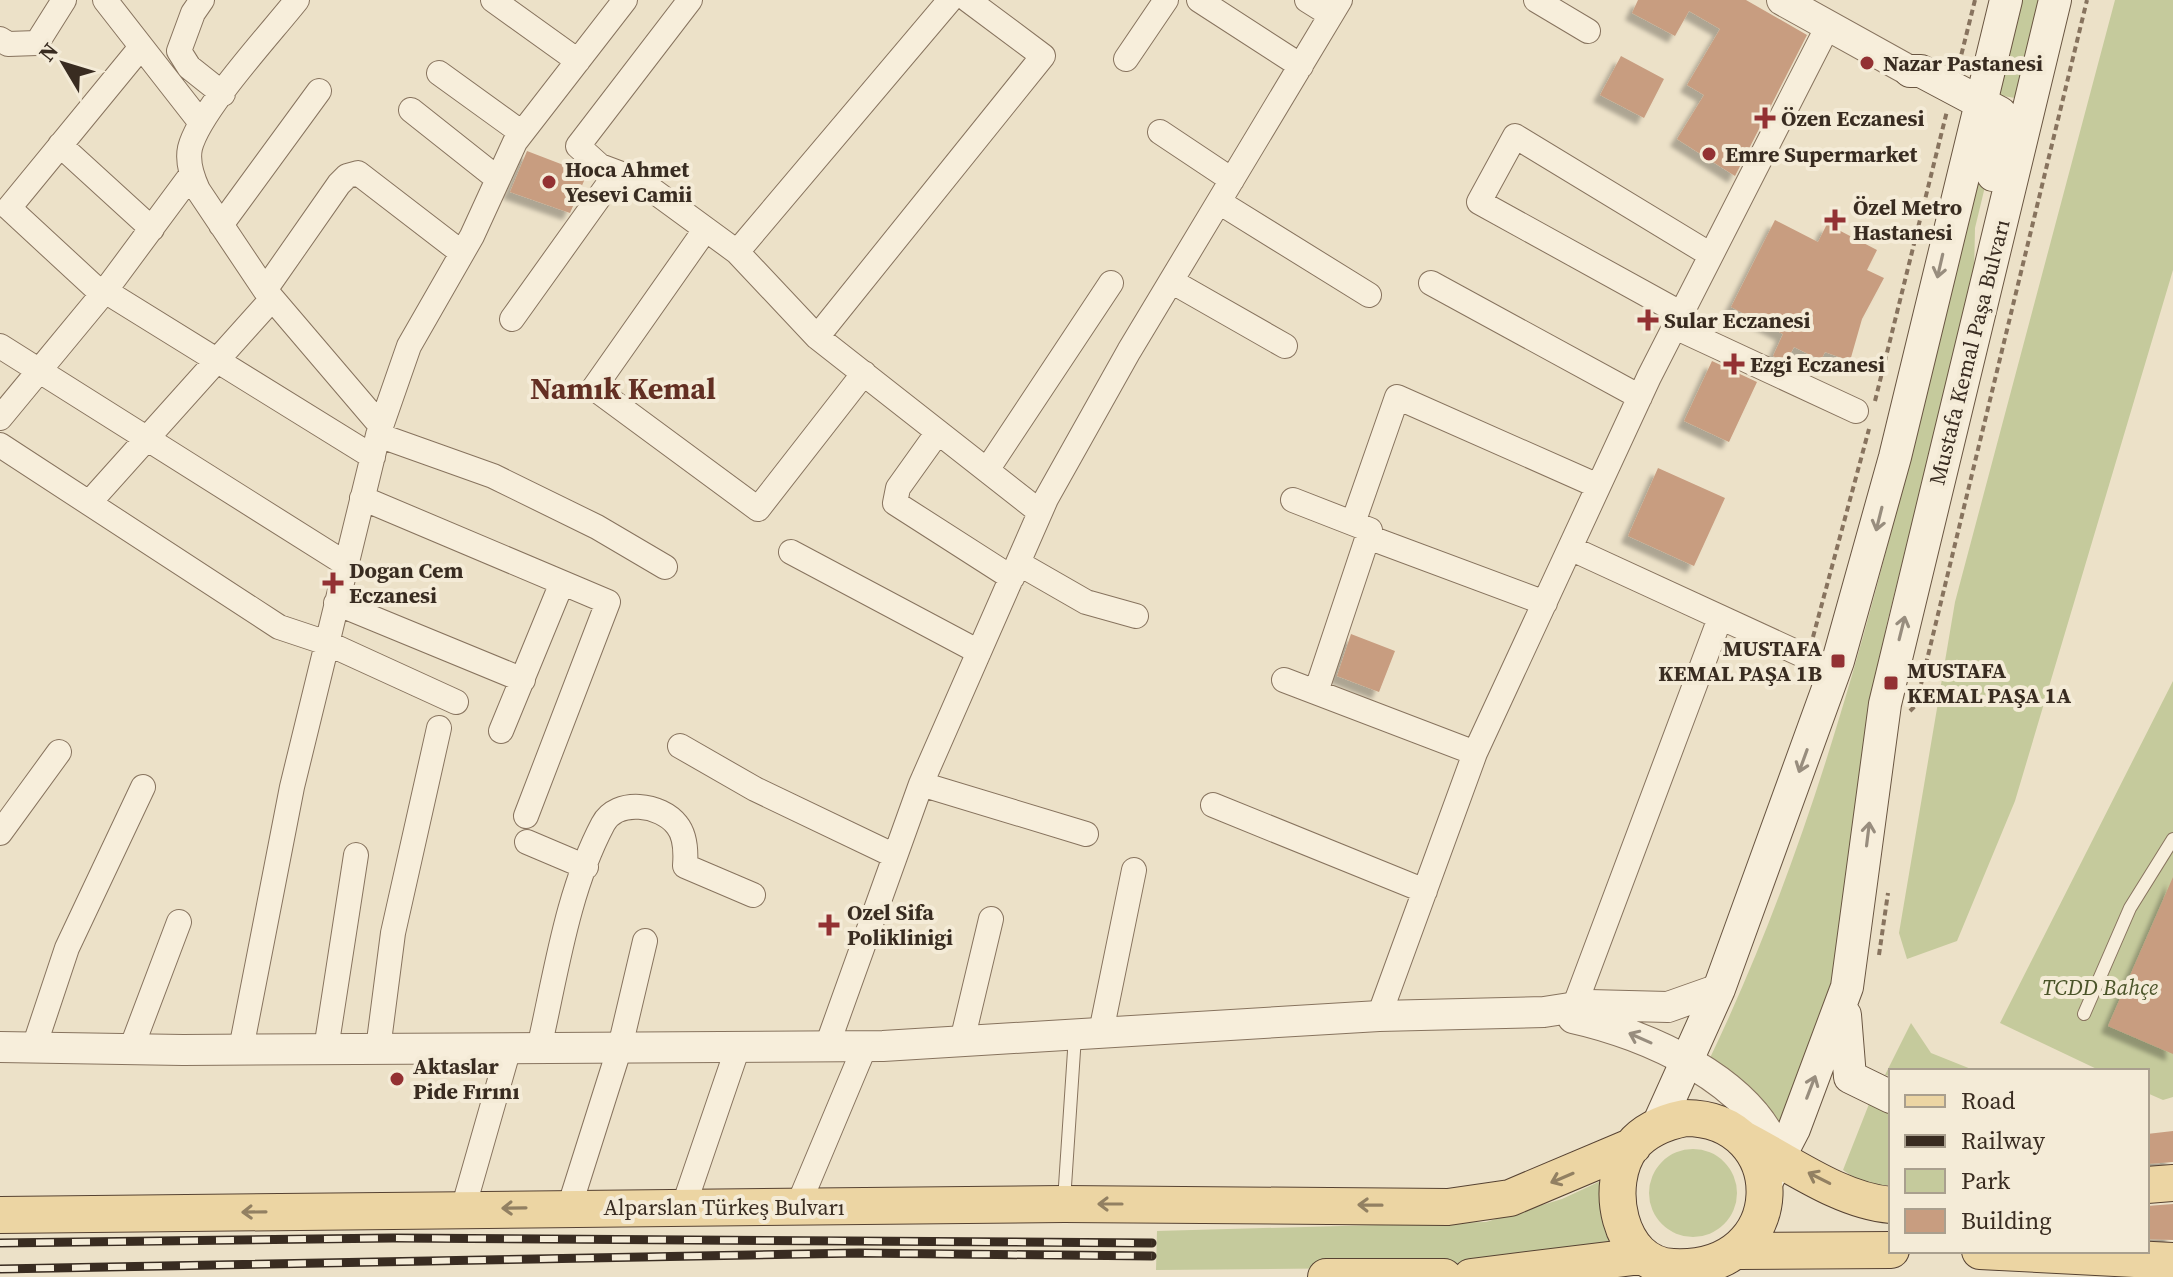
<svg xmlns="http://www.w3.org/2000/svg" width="2173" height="1277" font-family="'Source Serif 4',serif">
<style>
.green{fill:#c5ca9c}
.building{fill:#c89d80;filter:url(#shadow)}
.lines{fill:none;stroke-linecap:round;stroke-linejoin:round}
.service-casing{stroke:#87735e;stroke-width:14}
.minor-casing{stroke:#87735e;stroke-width:26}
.tertiary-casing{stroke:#87735e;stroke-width:32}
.secondary-casing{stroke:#695541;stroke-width:34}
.primary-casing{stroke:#564232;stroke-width:38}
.path{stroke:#87735e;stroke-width:4;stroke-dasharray:6 4;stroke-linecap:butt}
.service{stroke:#f7eedb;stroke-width:12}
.minor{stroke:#f7eedb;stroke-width:24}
.tertiary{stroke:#f7eedb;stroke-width:30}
.secondary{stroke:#f7eedb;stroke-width:32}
.primary{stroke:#ecd5a3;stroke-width:36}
.rail-casing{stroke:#392c21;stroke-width:9}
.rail{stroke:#f4ebd7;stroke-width:6;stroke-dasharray:18;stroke-linecap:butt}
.oneway{stroke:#988d7e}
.oneway2{stroke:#928062}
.poi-dot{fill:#933133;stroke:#f4ebd7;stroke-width:3}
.labels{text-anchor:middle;stroke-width:8;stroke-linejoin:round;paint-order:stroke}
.poi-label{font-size:22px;font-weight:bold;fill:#392c21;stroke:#f4ebd7;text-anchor:start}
.street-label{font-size:22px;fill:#392c21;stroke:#f4ebd7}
.park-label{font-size:22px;font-style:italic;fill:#4a5429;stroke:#f4ebd7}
.district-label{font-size:30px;font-weight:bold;fill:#632f23;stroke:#f4ebd7}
</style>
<defs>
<filter id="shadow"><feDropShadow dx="-7" dy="7" stdDeviation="2" flood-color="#0004"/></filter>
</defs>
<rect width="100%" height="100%" fill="#ece1c8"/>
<path class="green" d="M2020,0H2040L2015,98L1997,95Z
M2115,0H2173V270L2015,801L1957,941L1907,959L1899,933L1955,602Z
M1986,139L1996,141L1975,228L1974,274L1887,623L1864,742L1830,991L1779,1125L1709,1060C1848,771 1910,449 1986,139Z
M2173,681V1097L2163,1100L2147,1093V1071H2101L2000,1023Z
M1911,1023L1931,1053L1976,1071H1891V1076L1885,1075Z
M1871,1099L1891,1107V1185H1865L1843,1170Z
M1649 1193a44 44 0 1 1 88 0a44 44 0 1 1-88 0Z
M1605,1179L1615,1254L1366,1268L1156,1270L1157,1231L1486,1222L1562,1199Z"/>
<path class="building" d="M1638,0H1746L1807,35L1735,176L1677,139L1704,95L1687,85L1720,29L1689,11L1675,36L1632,13Z
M1621,56L1664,79L1644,118L1600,95Z
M527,151L587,174L570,213L510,192Z
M1775,220L1818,242L1827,224L1877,250L1867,270L1884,278L1862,319L1850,361L1825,352L1821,360L1794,347L1786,362L1773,356L1783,334L1731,307Z
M1712,361L1757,382L1729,442L1684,421Z
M1658,468L1725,498L1694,566L1628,536Z
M1351,634L1395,651L1379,692L1337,676Z
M2173,877V1054L2108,1026Z
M2173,1131V1162L2147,1164V1134Z
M2173,1204V1240L2147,1239V1206Z"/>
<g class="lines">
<g class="service-casing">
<path id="service" d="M2084,1014L2130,908L2173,839
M1064,1201L1075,1036"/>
</g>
<g class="minor-casing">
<path id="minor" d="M105,0L201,123
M202,0L193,13L179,51L189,67L223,94
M297,0C271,33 199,111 190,148C187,162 192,177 198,190L265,290L381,426
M493,0L578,61
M690,0L578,146L600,166L640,181L737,252L817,337L1040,512
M1199,0L1301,66
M1307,0L1331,15
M1536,0L1588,31
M0,39L8,44L37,43L64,0
M1126,59L1166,0
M439,73L522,133
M411,110L498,179
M1160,132L1232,180
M60,145L152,229
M1219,202L1369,295
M221,225L319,91
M705,230L594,388L758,509L864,373
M737,252L950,0
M1171,281L1285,346
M1431,283L1640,397
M265,290L339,184L347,176L358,173L462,253
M105,291L373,457
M102,294L9,208L141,47
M1682,314L1479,202L1515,136L1711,255
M512,319L615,175
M1675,327L1856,411
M817,337L1043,56L968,0
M0,346L346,564
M0,418L105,291L191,175
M938,432L898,488L895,503L1012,578
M378,435L493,476L597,527L665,567
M0,445L279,627L327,643L456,702
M987,470L1111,283
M362,498L608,602L526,816
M1293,500L1370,530L1316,692
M89,503L272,299
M1353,523L1397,397L1598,486
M1368,537L1545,603
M1570,548L1835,670
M791,552L979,652
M1018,563L1086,602L1136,616
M336,603L523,680
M1284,680L1475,753
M501,731L561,585
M680,746L755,789L895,856
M921,784L1086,834
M1213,805L1425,891
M0,833L59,752
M527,842L586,867
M1379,1016L1475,753L1649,377L1829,24
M1570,1018L1720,618
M1101,1032L1134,870
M962,1041L991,919
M827,1046L921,784L1046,499L1129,351L1340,0
M34,1047L67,948L143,787
M539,1048C556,974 567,892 603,824C617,798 661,804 677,825C686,836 686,853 685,866L753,895
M131,1049L179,922
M241,1049L292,787L378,435L409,346L472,236L515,142L625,0
M326,1049L356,855
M378,1049L393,933L439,728
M569,1208L620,1047L645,941
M683,1208L738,1047
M797,1208L865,1046
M463,1209L509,1048"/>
</g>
<g class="tertiary-casing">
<path id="tertiary" d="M1782,0L1910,71
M1573,1018C1646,1034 1755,1081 1779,1158
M0,1047L183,1050L883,1046L1379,1016L1544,1012L1589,1005L1668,1007L1719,989"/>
</g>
<g class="secondary-casing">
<path id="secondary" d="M1910,71H1921L2000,113V143L1993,175
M1845,1015L1850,1077L1891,1097
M1657,1127L1719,989L1838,661L1895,457L2006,0
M1767,1181L1794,1129L1847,987L1885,704L2055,0"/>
</g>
<g class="primary-casing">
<path id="primary" d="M1685,1118C1793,1118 1793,1273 1673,1267C1618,1265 1603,1183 1632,1146C1646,1129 1665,1122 1685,1118Z
M1743,1139C1788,1162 1840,1201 1891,1205
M2147,1185L2173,1183
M0,1215L1064,1204L1448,1207L1510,1198L1633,1146
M1739,1251L1891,1250
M1980,1251L2173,1261
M1326,1277H1444
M1471,1277L1641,1256"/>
</g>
<path class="path" d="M1959,64L1975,0
M1875,401L1947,111
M1813,637L1869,429
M1910,711L1916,705L2087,0
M1879,955L1888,893"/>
<use href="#service" class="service"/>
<use href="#minor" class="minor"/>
<use href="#tertiary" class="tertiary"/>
<use href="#secondary" class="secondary"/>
<use href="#primary" class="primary"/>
<g class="rail-casing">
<path id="rail" d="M0,1243L393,1238L1152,1243
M0,1269L859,1253L1152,1256"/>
</g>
<use href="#rail" class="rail"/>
</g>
<defs><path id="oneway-shaft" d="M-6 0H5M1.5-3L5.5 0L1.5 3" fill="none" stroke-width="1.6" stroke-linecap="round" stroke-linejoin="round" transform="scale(2)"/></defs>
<g class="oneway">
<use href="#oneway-shaft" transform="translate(1940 266) rotate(103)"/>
<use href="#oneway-shaft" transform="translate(1879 519) rotate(104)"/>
<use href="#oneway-shaft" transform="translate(1902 628) rotate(-76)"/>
<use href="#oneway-shaft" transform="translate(1803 761) rotate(110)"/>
<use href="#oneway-shaft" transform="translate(1868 834) rotate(-83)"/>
<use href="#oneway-shaft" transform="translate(1640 1038) rotate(-156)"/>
<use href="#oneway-shaft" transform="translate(1811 1087) rotate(-69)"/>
</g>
<g class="oneway2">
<use href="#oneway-shaft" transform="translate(1562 1178) rotate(157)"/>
<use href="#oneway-shaft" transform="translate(1819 1178) rotate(-153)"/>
<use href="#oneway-shaft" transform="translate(1110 1204) rotate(180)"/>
<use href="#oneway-shaft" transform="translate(1370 1205) rotate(-179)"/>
<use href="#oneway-shaft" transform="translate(514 1208) rotate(179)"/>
<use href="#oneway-shaft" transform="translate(254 1212) rotate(179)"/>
</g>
<g class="poi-dot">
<circle cx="1867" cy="63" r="8"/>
<path d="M1761 106h8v8h8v8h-8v8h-8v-8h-8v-8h8z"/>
<circle cx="1709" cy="154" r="8"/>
<circle cx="549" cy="182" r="8"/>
<path d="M1831 208h8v8h8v8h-8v8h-8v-8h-8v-8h8z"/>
<path d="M1644 308h8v8h8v8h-8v8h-8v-8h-8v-8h8z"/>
<path d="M1730 352h8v8h8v8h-8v8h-8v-8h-8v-8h8z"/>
<path d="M329 571h8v8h8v8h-8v8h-8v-8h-8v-8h8z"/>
<rect x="1830" y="653" width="16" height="16" rx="4"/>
<rect x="1883" y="675" width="16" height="16" rx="4"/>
<path d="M825 913h8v8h8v8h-8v8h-8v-8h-8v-8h8z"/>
<circle cx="397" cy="1079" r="8"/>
</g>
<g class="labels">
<g class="poi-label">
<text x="1883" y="71">Nazar Pastanesi</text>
<text x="1781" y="126">Özen Eczanesi</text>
<text x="1725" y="162">Emre Supermarket</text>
<text x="565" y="177">Hoca Ahmet<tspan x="565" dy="25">Yesevi Camii</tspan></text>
<text x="1853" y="215">Özel Metro<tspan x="1853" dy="25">Hastanesi</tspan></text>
<text x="1664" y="328">Sular Eczanesi</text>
<text x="1750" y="372">Ezgi Eczanesi</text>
<text x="349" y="578">Dogan Cem<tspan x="349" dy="25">Eczanesi</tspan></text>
<text x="1822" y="656" text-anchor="end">MUSTAFA<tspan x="1822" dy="25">KEMAL PAŞA 1B</tspan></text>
<text x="1907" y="678">MUSTAFA<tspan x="1907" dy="25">KEMAL PAŞA 1A</tspan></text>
<text x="847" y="920">Ozel Sifa<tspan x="847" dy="25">Poliklinigi</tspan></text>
<text x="413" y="1074">Aktaslar<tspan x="413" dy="25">Pide Fırını</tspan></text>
</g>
<g class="street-label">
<text transform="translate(1969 352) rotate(-76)" y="8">Mustafa Kemal Paşa Bulvarı</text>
<text x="724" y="1215">Alparslan Türkeş Bulvarı</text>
</g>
<g class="park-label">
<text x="2100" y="995">TCDD Bahçe</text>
</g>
<g class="district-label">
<text x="623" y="399">Namık Kemal</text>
</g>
</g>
<rect x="1889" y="1069" width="260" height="184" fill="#f4ebd7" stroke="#a99f8e" stroke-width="2"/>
<rect x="1905" y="1095" width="40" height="12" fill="#ecd5a3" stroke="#a99f8e" stroke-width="2"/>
<text x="1961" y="1109" font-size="24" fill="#392c21">Road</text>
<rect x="1905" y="1135" width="40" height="12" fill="#392c21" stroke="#a99f8e" stroke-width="2"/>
<text x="1961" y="1149" font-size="24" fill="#392c21">Railway</text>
<rect x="1905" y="1169" width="40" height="24" fill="#c5ca9c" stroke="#a99f8e" stroke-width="2"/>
<text x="1961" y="1189" font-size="24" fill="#392c21">Park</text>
<rect x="1905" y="1209" width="40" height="24" fill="#c89d80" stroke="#a99f8e" stroke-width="2"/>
<text x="1961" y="1229" font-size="24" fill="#392c21">Building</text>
<g transform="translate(64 64) rotate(308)" stroke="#f4ebd7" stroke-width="6" paint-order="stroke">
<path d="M0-6L14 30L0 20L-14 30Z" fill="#392c21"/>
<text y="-12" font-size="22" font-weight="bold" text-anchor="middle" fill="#392c21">N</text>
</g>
</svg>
